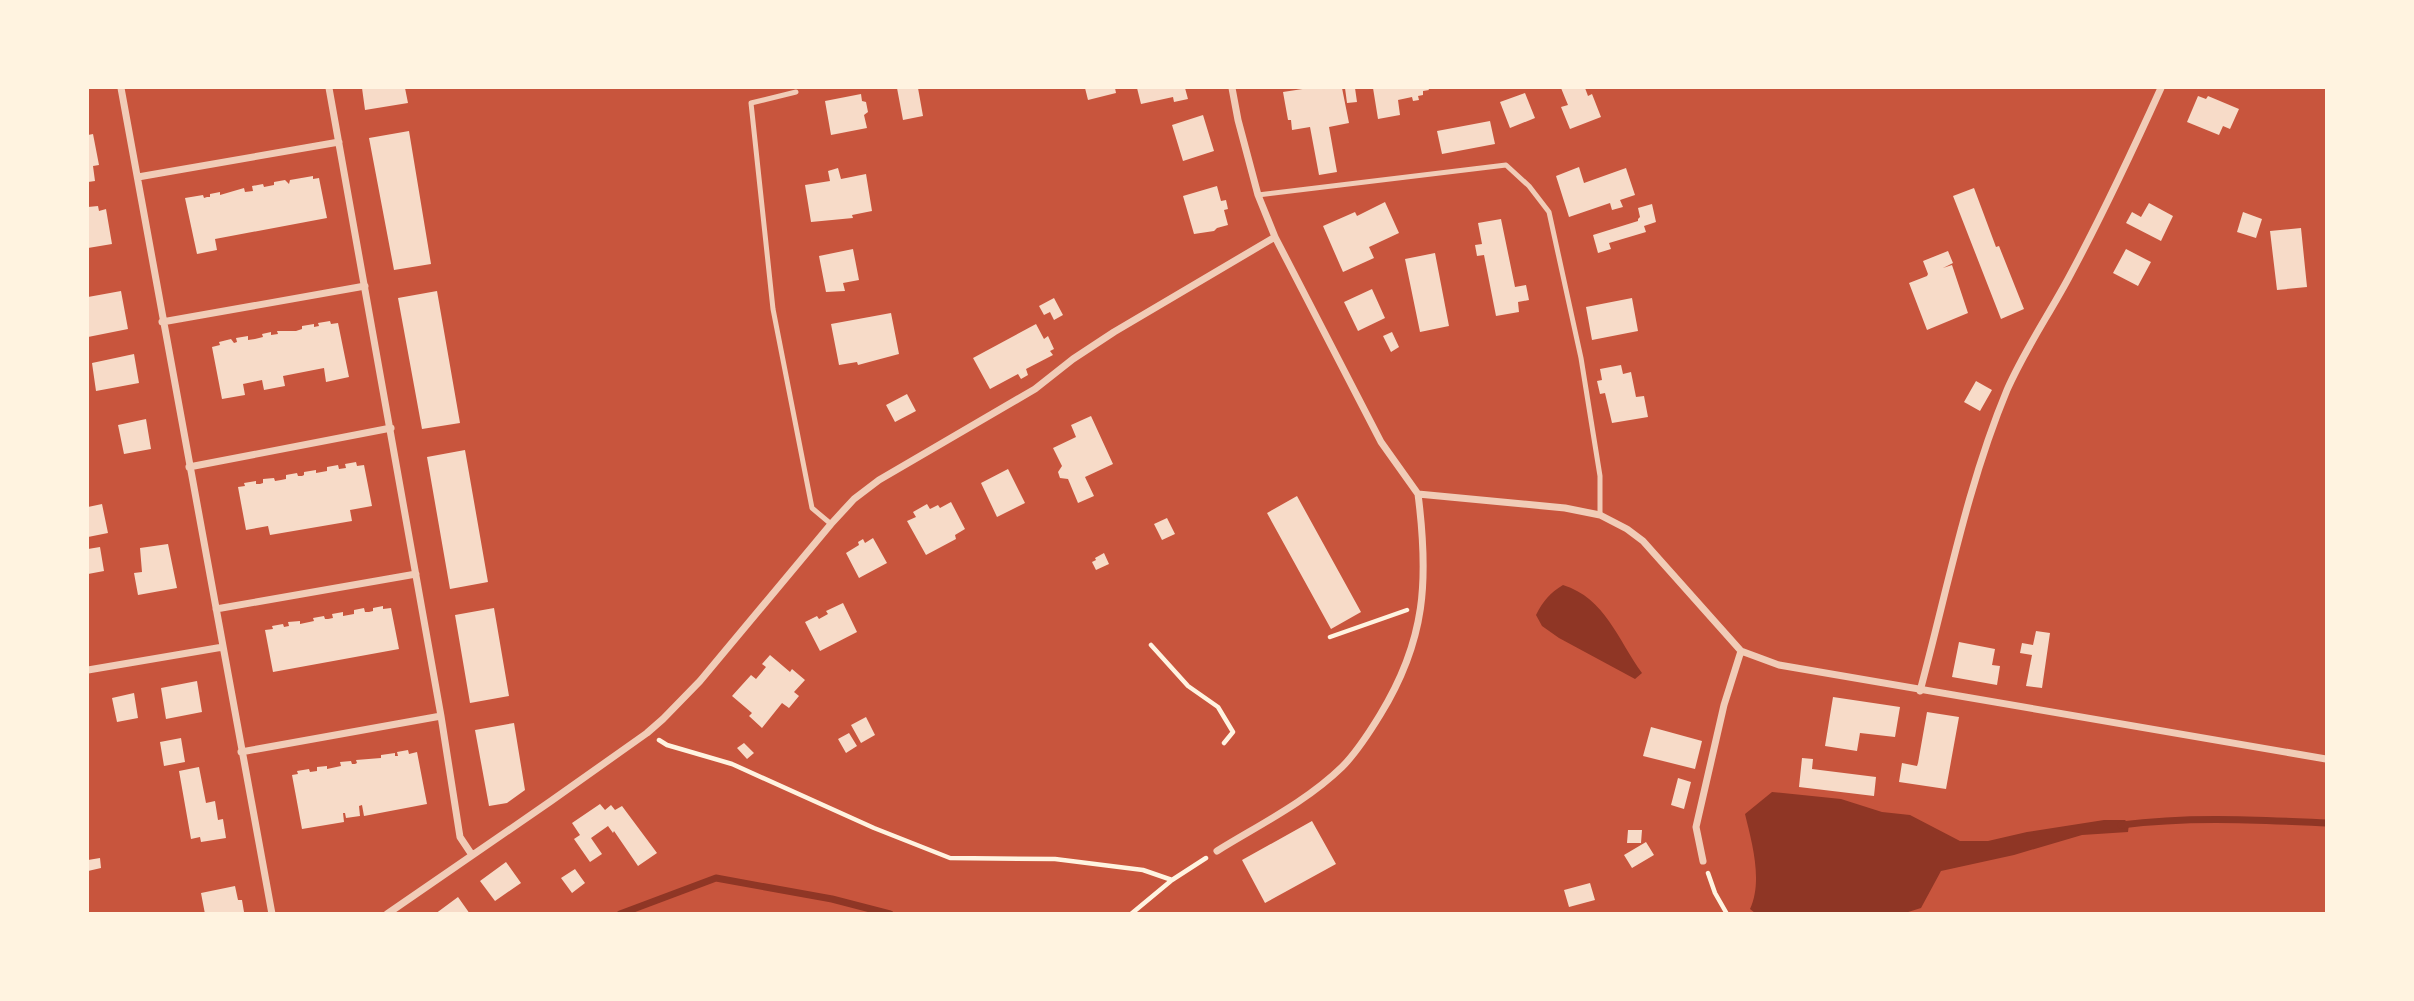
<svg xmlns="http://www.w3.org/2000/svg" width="2414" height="1001" font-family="'DejaVu Sans',sans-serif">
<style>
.water{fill:#8f3625}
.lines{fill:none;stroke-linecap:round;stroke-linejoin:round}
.stream{stroke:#8f3625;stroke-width:7}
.building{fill:#f7dbc8}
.path{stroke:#fff3e0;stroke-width:4.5}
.service{stroke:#f1ccb7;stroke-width:5}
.minor{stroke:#f1ccb7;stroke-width:7}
</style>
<rect width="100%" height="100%" fill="#c8553d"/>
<path class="water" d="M1563,585C1605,598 1618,640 1642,673L1635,679L1559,638L1542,626L1536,615C1543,601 1550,593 1563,585Z
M1772,792L1841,799L1882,812L1910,815L1960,841H1988L2027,832L2104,820H2125L2129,824L2128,832L2082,835L2014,855L1941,871L1921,908L1905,913H1755L1750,909C1763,881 1752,843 1745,814Z"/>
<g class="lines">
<path class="stream" d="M2121,825C2190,816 2258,820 2326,823
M620,914L716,878L832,899L890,914"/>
</g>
<path class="building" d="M362,88H405L408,103L365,110Z
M897,88H918L923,116L903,120Z
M1085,88H1115L1116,93L1088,100Z
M1137,88H1185L1188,99L1174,102L1173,97L1141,104Z
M1309,88H1342L1349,123L1329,127L1337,172L1319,175L1310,127L1292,130L1291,120H1288L1283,92Z
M1345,88H1355L1357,102L1347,103Z
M1373,88H1428L1429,90L1423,91V95L1418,96L1419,100L1413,101L1412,97L1398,100L1400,115L1378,119Z
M1561,88H1585L1588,96L1592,94L1601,117L1570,129L1561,107L1568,105Z
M1525,93L1535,118L1510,128L1500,102Z
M861,94L862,101L866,102L868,112L864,115L867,128L831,135L825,101Z
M2198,96L2206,99L2208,96L2239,109L2230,129L2223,126L2219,135L2187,122Z
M1203,115L1214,151L1183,161L1172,125Z
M1490,121L1495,144L1442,154L1437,131Z
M409,131L431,264L394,270L369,138Z
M93,134L99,165L93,166L95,181L88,182V135Z
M1579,167L1584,183L1626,168L1635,195L1620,200L1623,207L1612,210L1610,203L1569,217L1556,176Z
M838,168L841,179L866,174L872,211L852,215L853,218L811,222L805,185L830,181L828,171Z
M313,176V179L319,178L327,218L215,239L217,250L197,254L185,198L203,195L204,198L207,197H210V194L220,192V195L244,188L245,192L253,191L252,186L263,184L264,187L274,185V182L285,180L289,184L290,180Z
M1217,186L1221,201L1226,200L1228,209L1224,210L1228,225L1217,228L1214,231L1194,234L1183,196Z
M1974,188L1996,247L1999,246L2024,309L2001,319L1953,196Z
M1385,202L1399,233L1369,247L1374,258L1343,272L1323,226L1355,212L1357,216Z
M2149,203L2173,216L2161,241L2126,223L2132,212L2141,217Z
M1652,204L1656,222L1644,226L1646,232L1609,243L1611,249L1598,253L1593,235L1638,221V219L1640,217L1638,208Z
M98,206L99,211L106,209L112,244L88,248V207Z
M2243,212L2262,219L2256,238L2237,232Z
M1501,219L1515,287L1526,285L1529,300L1518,302L1519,312L1496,316L1484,255L1477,256L1475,245L1482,244L1478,223Z
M2301,228L2307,287L2277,290L2270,231Z
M853,249L859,280L843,283L845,291L826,292L819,256Z
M2126,249L2151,262L2138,286L2113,273Z
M1948,251L1953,263L1943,268L1952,265L1968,313L1927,330L1909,283L1927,276L1928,274L1923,261Z
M1435,253L1449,326L1420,332L1405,259Z
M1372,289L1385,318L1358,331L1344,302Z
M121,291L128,329L88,337V297Z
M437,291L460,423L422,429L398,298Z
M1054,298L1063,315L1054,320L1050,312L1044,315L1039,306Z
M1632,298L1638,331L1592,340L1586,307Z
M891,313L899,354L858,365L857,362L839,365L831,324Z
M330,321L331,324L338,323L349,377L326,382L324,368L283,376L285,386L264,390L262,380L243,384L245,395L222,399L212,347L220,345L219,342L231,339L234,343L237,342L236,338L248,336V340L255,339L263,337L262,334L271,332V335L278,334L277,331H296L302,329V326L314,324V327L319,326L318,323Z
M1036,324L1044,339L1048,336L1054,349L1050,351L1053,355L1026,369L1028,375L1021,379L1018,374L990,389L973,358Z
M1392,332L1399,347L1391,352L1383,336Z
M134,354L139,383L96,391L92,363Z
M1621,365L1623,374L1631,372L1636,397L1644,396L1648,417L1612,423L1605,393L1600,394L1597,381L1602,380L1600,369Z
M1976,381L1992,390L1980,411L1964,402Z
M907,394L916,411L895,422L886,405Z
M1091,416L1113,464L1085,477L1094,496L1078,503L1068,479L1060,478L1058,472L1062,466L1053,448L1076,437L1071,425Z
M146,419L151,449L124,454L118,425Z
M465,450L488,582L450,589L427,457Z
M356,462L357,466L364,465L372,506L350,510L352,521L270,535L268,526L246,530L238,487L245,486L244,483L256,481V484H260L263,483V479L274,478L275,481L281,480L286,479V475L297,473L298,476H302L304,475V472L316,470V473L327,471V467L338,465L339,469L346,468L345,464Z
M1008,469L1025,503L997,517L981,483Z
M1297,496L1361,612L1331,629L1267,513Z
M951,502L965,529L955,535L956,539L926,555L907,521L916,517L913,512L927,504L930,509L938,505L940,508Z
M102,504L108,533L88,537V507Z
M1167,518L1175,534L1162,540L1154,524Z
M873,538L887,563L859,578L846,553L859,545L858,542L863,539L865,543Z
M168,544L177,588L138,595L134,573L142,572L140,548Z
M100,547L104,571L88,574V549Z
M1104,553L1109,564L1096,570L1092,562L1096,560L1095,558Z
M843,603L857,632L820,651L805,622L817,616L819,619L828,614L826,611Z
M383,606V609L391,608L399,649L273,672L265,630L273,629L272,626L283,624L284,627L289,626L288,622L300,621V624L314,621L313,618L324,616L325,619H328L333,618L332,614L343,612V616L354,614V610L364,608L365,612H369L373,611V608Z
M494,608L509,696L470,703L455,615Z
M2036,631L2050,633L2042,688L2026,686L2032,655L2020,653L2022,643L2033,645Z
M1959,642L1995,649L1992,665L2000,666L1997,685L1952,677Z
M770,655L790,672L792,669L805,680L794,692L799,696L789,708L782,703L762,728L749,716L752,713L732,696L751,675L756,679L766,667L762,664Z
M197,681L202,712L166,719L161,688Z
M134,693L138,718L117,722L112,698Z
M1833,697L1900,707L1895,737L1860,733L1857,751L1825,746Z
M1927,712L1959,717L1946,789L1899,782L1902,763L1917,766L1918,763Z
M866,717L875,735L861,743L851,725Z
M514,723L525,790L507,803L489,806L475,730Z
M1651,727L1702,741L1695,769L1643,756Z
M849,733L857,746L846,753L838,739Z
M181,738L185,762L164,766L160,742Z
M744,743L754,753L747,759L737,748Z
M408,750L409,754L417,752L427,804L364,816L362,805L359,806L360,816L346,818L345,813H343L344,822L302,829L292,775L298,774L297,771L309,769L310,772L317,771V767L327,766V769L341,766L340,762L351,761L352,764H355L357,763L356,760L381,758V755L395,753V756H398L397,752Z
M1802,758L1813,759L1812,769L1876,777L1874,796L1799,787Z
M199,767L206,803L215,801L218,820L223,819L226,838L201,842L200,837L191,839L179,771Z
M1678,778L1691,782L1684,809L1671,805Z
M600,804L605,810L611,805L615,810L622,806L657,853L638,866L614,831L613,833L608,826L591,838L602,854L590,862L574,839L580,835L572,823Z
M1312,821L1336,864L1265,903L1242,860Z
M1628,830H1642L1641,843H1627Z
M1646,842L1654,855L1632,868L1624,855Z
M100,858L101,868L88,871V860Z
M506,862L521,883L495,901L480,881Z
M575,869L585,883L572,893L561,878Z
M1590,883L1595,900L1569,907L1564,890Z
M235,886L238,900H242L244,912L205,914L201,893Z
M458,897L470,914H435Z"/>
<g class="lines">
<path class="path" d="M1330,637L1407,610
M1151,645L1188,686L1218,707L1233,732L1224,743
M659,740L667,745L732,764L874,828L950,858L1055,859L1143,870L1172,880
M1708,873L1715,893L1727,914
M1131,914L1172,880L1206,858"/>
<path class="service" d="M796,92L751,103L773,309L812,508L831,524
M1258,195L1506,165L1529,186L1549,212L1581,358L1600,476V515"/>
<path class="minor" d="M121,88L272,914
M329,88L441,716L460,837L472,855
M1232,88L1238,120L1258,195L1275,237L1381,442L1418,494L1565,508L1600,515L1627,529L1643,541L1741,651L1779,665L2326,759
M138,177L339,142
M162,322L365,286
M189,467L391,428
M216,609L416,574
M88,670L223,647
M1920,691C1947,591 1967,486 2007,390C2024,351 2048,316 2068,279C2102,216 2132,152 2161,88
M241,752L441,716
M1217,851C1259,825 1306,802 1342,767C1357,752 1369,733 1380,715C1426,640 1429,580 1418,494
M1703,861L1696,827L1724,705L1741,651
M387,914L551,801L647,733L663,719L700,681L831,524L854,499L879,480L1035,389L1073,359L1114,332L1275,237"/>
</g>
<rect width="2414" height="1001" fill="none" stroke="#fff3e0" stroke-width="178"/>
</svg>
